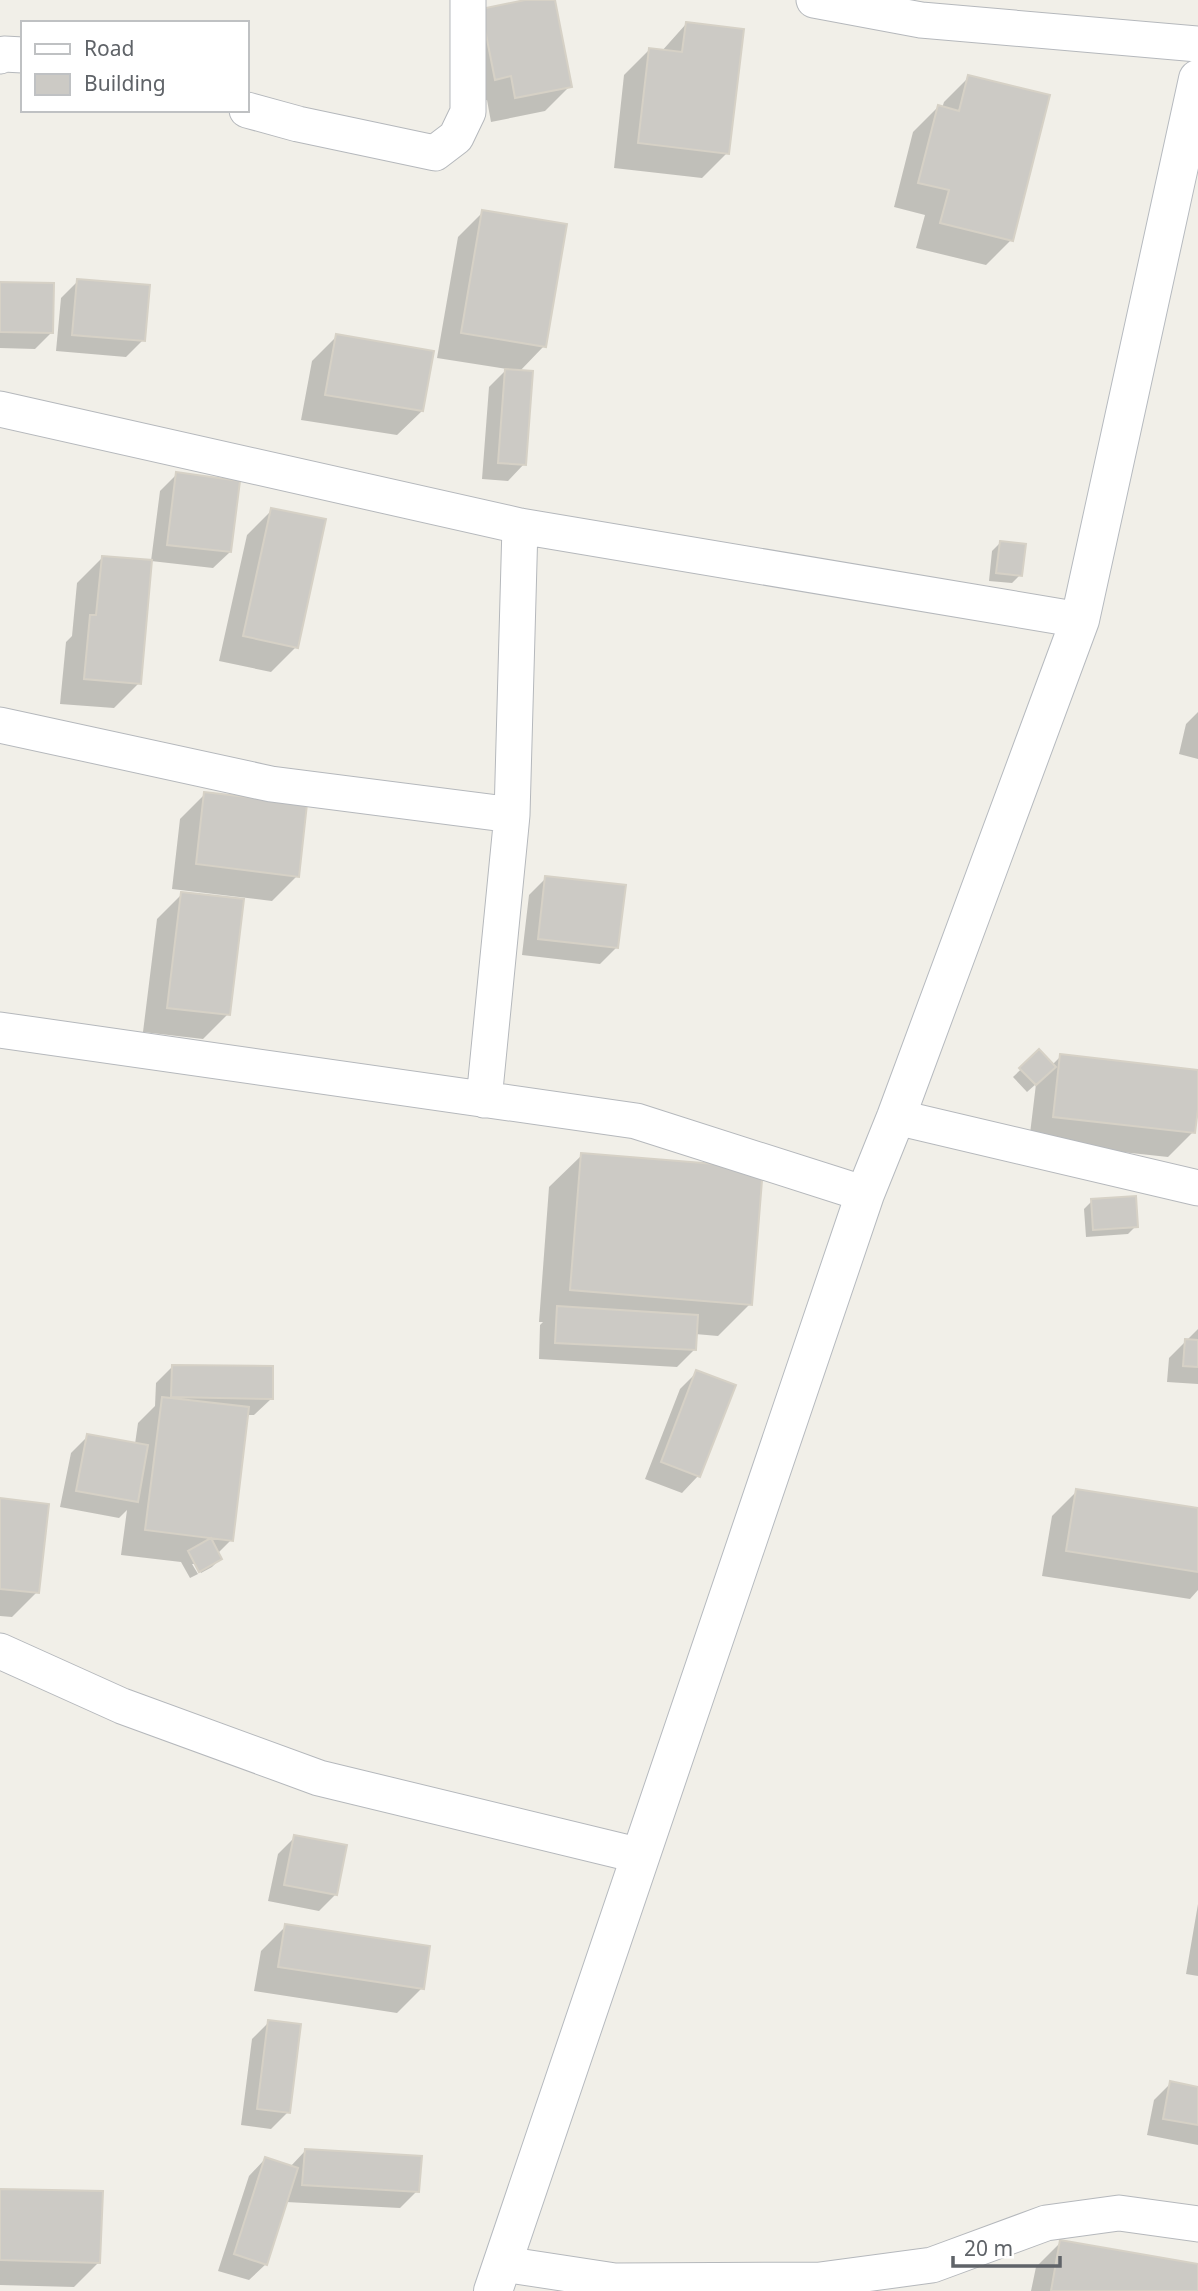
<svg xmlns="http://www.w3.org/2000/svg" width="1198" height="2291" font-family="'Noto Sans',sans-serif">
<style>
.shadow{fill:#0003}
.building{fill:#cccac5;stroke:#d6d1c6;stroke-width:2}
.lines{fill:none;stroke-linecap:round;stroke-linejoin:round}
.street-casing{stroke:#b5b8bc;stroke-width:37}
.secondary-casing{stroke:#b6babf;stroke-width:40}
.street{stroke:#fff;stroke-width:35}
.secondary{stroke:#fff;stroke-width:38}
</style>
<rect width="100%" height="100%" fill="#f1efe8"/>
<path class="shadow" d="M534,0H553L570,86L545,111L491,122L487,100L470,104L457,35Z
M686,24L727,153L702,178L614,168L624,75L649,50L661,52Z
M969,77L1011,240L986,265L916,248L925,215L894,207L913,132L938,107L942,108L944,102Z
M483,212L544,346L519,372L524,464L508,481L482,479L489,387L507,369L437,358L458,237Z
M78,281L143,340L126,357L56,351L61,298Z
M0,283L52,332L35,349L0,348Z
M337,336L422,411L397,435L301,420L312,361Z
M177,474L230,552L213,568L151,561L160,491Z
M272,510L296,647L271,672L219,661L247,535Z
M1000,543L1020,575L1012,583L989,581L992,551Z
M102,558L139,683L114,708L60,704L66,642L72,636L77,583Z
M1198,712V759L1179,754L1186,724Z
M205,794L297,876L272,901L172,889L180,819Z
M546,878L617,947L600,964L522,955L529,895Z
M182,894L228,1014L203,1039L143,1032L157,919Z
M1039,1052L1052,1065L1061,1056L1198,1072L1193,1132L1168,1157L1029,1142L1036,1084L1027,1092L1013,1077Z
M582,1155L750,1304L718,1336L695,1334L694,1350L677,1367L539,1359L540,1325L543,1322H539L549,1187Z
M1092,1201L1136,1226L1128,1234L1086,1237L1084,1209Z
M1198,1329V1384L1167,1382L1169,1358Z
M173,1366L271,1399L254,1415H246L231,1540L217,1554L220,1559L212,1567L201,1573L196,1564H192L198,1574L190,1578L181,1562L121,1555L127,1510L119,1518L60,1507L71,1453L88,1436L135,1444L138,1423L155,1406L156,1383Z
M697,1372L698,1476L682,1493L645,1479L680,1389Z
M1077,1491L1198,1510V1590L1190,1599L1042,1576L1052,1516Z
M0,1500L37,1592L12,1617L0,1616Z
M295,1837L336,1894L319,1911L268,1901L278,1854Z
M1198,1904V1976L1186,1974Z
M286,1926L422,1988L397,2013L254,1991L261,1951Z
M269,2022L288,2112L271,2129L241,2125L252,2039Z
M1171,2083L1198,2088V2145L1147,2135L1154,2100Z
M305,2151L417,2191L400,2208L286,2202L266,2264L249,2280L218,2271L249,2176L265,2159L290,2167Z
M0,2191L99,2262L74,2287L0,2285Z
M1061,2242L1198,2266V2291H1031L1036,2267Z"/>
<path class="building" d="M525,0H555L572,87L515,98L511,76L495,80L481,9Z
M686,22L744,29L729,154L638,143L649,48L682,52Z
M968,75L1050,95L1013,241L940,223L949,190L918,183L938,105L959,111Z
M482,210L567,224L546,347L461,333Z
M77,279L150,285L145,341L72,335Z
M0,282L54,283L53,333L0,332Z
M336,334L434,351L423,411L325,395Z
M505,369L533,371L526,465L498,463Z
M176,472L240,481L231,552L167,545Z
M271,508L326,519L298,648L243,636Z
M1000,541L1026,544L1022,576L996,573Z
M102,556L152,560L141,684L84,679L90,615H96Z
M204,792L307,804L299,877L196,864Z
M545,876L626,885L618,948L538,939Z
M181,892L244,899L230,1015L167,1008Z
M1039,1049L1056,1067L1036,1085L1019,1068Z
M1060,1054L1198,1070V1109L1195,1133L1053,1117Z
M581,1153L763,1168L752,1305L570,1290Z
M1136,1196L1138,1227L1093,1230L1091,1199Z
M557,1306L698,1315L696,1350L555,1343Z
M1185,1339L1198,1340V1367L1183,1366Z
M172,1365L273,1366V1399L171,1397Z
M696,1370L736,1385L700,1477L661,1462Z
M162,1397L249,1407L233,1541L145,1530Z
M87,1434L148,1445L138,1502L76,1491Z
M1076,1489L1198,1508V1572L1066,1551Z
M0,1498L49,1504L39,1593L0,1589Z
M211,1538L222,1559L199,1572L188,1551Z
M294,1835L347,1845L337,1895L284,1885Z
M285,1924L430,1946L424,1989L278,1967Z
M268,2020L301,2024L290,2113L257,2109Z
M1170,2081L1198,2087V2125L1163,2119Z
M305,2149L422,2156L419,2192L302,2185Z
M265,2157L298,2168L267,2265L234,2254Z
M0,2189L103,2191L100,2263L0,2260Z
M1060,2240L1198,2264V2291H1051Z"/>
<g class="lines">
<g class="street-casing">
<path id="street" d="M814,0L921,20L1198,44
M0,56L4,54L23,55
M247,110L298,124L435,153L456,137L468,112V0
M0,409L520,526L1080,620
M0,725L271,784L512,815
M0,1030L636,1121L865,1194
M484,1100L512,815L520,526
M896,1117L1198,1188
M0,1651L122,1706L319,1778L641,1856
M503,2264L615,2281L820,2280L932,2265L1046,2223L1119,2213L1198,2224"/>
</g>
<g class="secondary-casing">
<path id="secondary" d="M493,2291L865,1194L896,1117L1080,620L1198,79"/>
</g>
<use href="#street" class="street"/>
<use href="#secondary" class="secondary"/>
</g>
<rect x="21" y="21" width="228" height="91" fill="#ffffff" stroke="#bfc1c3" stroke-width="2"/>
<rect x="35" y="44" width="35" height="10" fill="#ffffff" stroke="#bfc1c3" stroke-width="2"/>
<text x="84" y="56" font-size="21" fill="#5f6368">Road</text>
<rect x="35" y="74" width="35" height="21" fill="#cccac5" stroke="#bfc1c3" stroke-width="2"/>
<text x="84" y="91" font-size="21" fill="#5f6368">Building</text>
<path d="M953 2256v10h107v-10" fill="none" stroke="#5f6368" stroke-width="3.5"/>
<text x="964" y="2256" font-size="21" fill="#5f6368" stroke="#ffffff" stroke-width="5" paint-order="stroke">20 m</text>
</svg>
